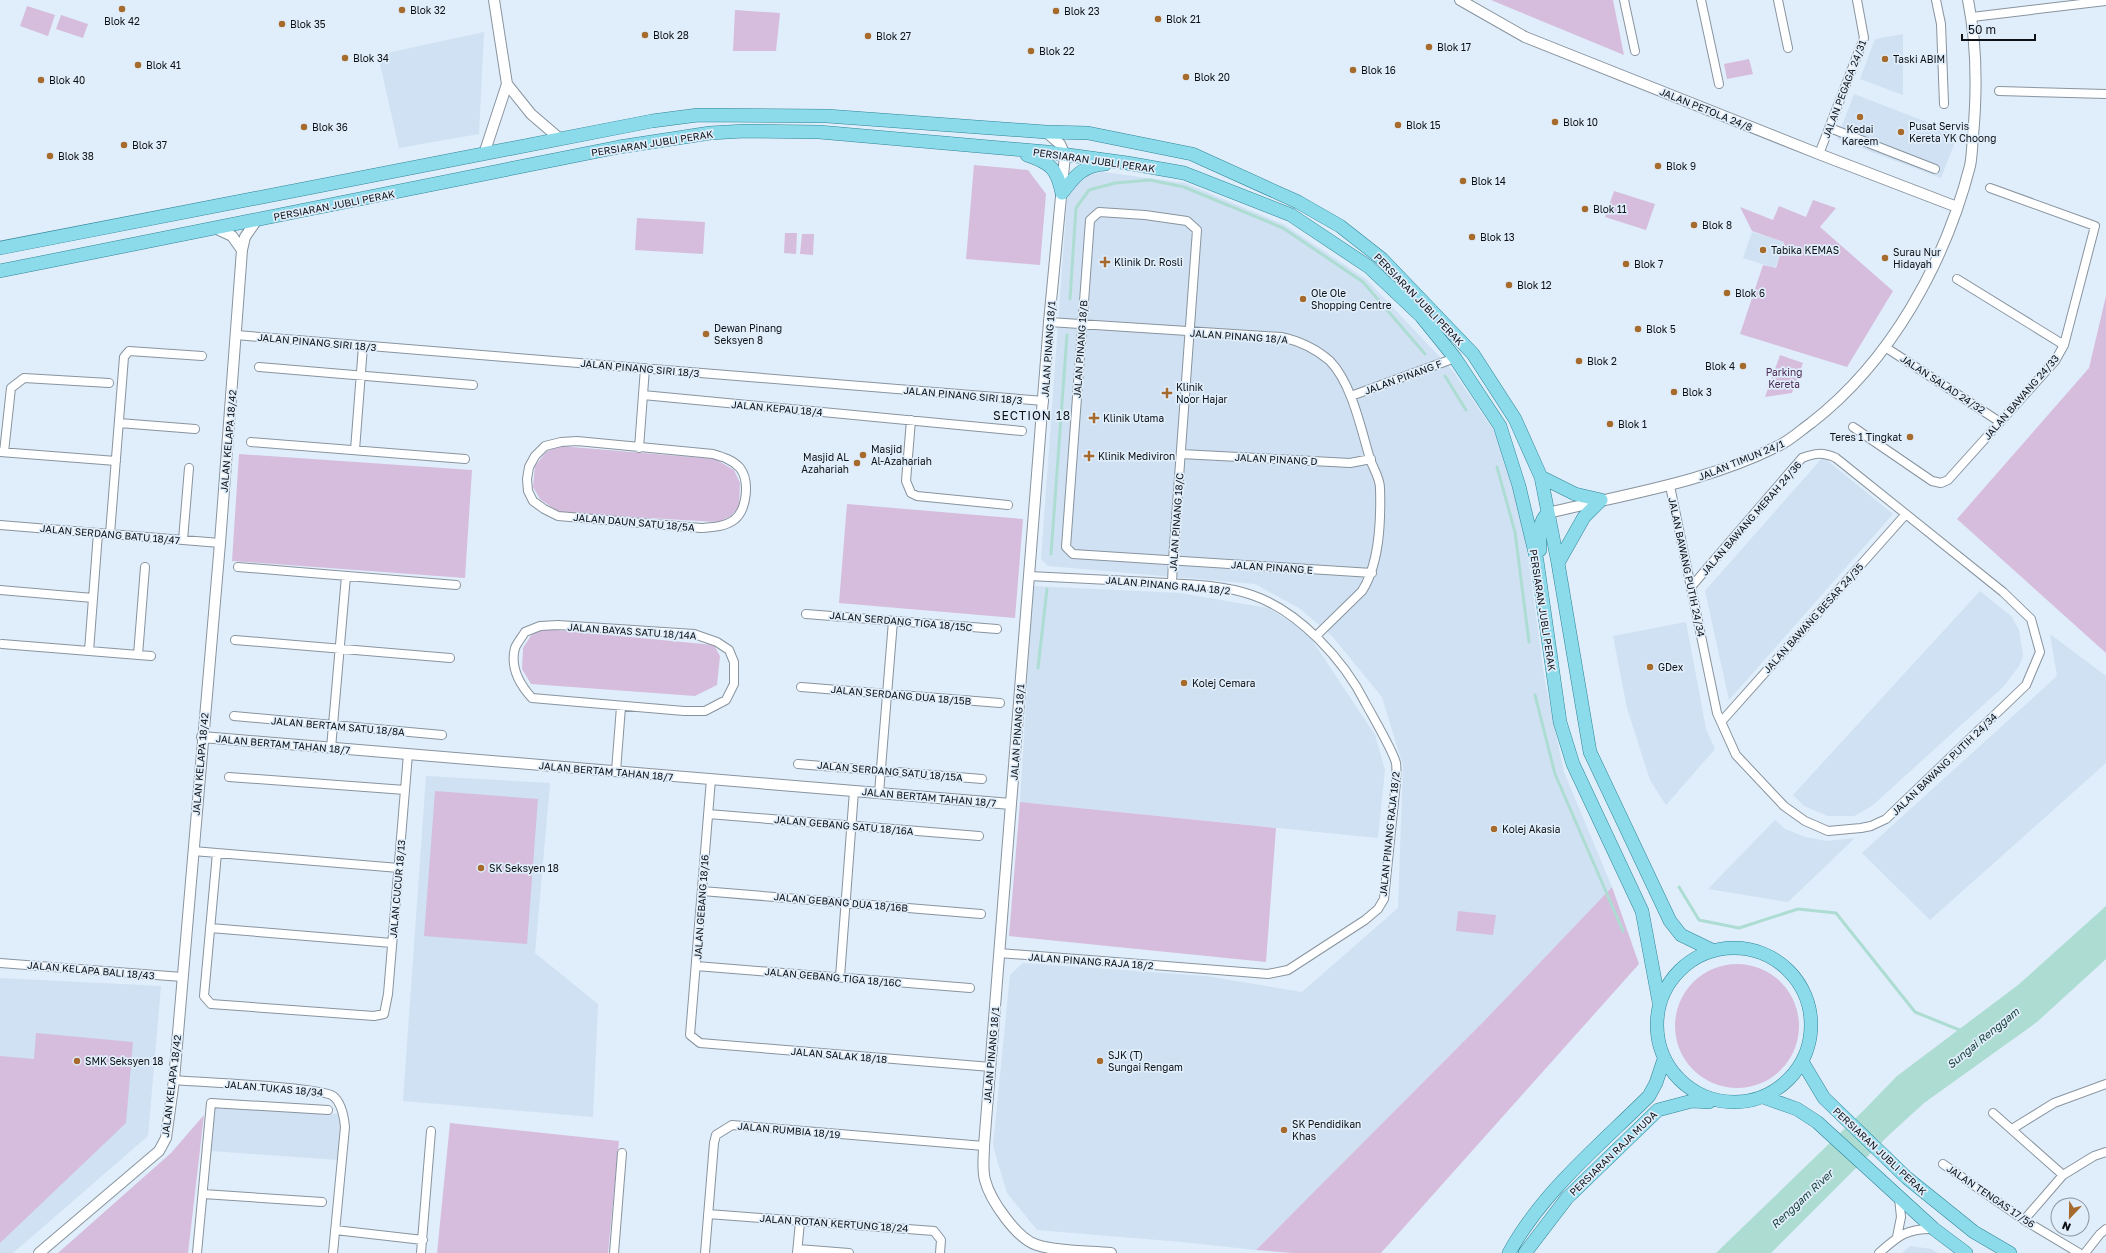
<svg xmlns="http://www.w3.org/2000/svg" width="2106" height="1253" font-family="'Golos Text',sans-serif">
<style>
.built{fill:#cfe1f2}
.green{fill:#d6bddd}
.water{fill:#adddd2}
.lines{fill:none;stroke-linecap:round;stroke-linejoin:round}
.stream{stroke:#adddd2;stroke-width:3}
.minor-casing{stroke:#88949f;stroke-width:10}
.tertiary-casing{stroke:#88949f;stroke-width:12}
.primary-casing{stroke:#2e8597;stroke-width:14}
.minor{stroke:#fff;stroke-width:8}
.tertiary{stroke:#fff;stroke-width:10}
.primary{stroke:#8cdbeb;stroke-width:13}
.poi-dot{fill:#a66a2d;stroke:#e0edfa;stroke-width:1.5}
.labels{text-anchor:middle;stroke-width:3.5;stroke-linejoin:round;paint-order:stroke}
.poi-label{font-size:10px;fill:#0d1115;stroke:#e0edfa;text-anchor:start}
.street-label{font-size:10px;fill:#0d1115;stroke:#e0edfa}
.park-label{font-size:10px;fill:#4a2954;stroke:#e0edfa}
.water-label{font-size:11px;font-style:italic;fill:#133e36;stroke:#e0edfa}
.quarter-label{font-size:12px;letter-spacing:1px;fill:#0d1115;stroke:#e0edfa}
</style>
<rect width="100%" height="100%" fill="#e0edfa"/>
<path class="built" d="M484,32L479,134L399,148L378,55Z
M1903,34V95L1860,79L1875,39Z
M1854,94L1958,134L1941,178L1837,139Z
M1103,172L1185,183L1285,225L1366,279L1453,371L1496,434L1514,489L1527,550L1545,682L1564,772L1612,887L1487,1018L1256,1250L1182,1242L1037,1230L1007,1193L993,1146L1010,975L1023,963L1206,976L1302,992L1398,908L1403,766L1382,697L1332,636L1299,608L1255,584L1048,566L1041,559L1067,201L1073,187L1084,176Z
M1752,232L1784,242L1775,268L1743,258Z
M1823,457L1893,514L1729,700L1705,591Z
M1033,586L1180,593L1268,608L1306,631L1375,735L1385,770L1378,838L1020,802Z
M1980,591L2011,616L2019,630L2023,656L2019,666L2003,687L1873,805L1865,810L1854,816H1828L1804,806L1793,795Z
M1686,622L1706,729L1715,749L1666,805L1650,780L1627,708L1613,636Z
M2050,634L2106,676V763L1930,920L1862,853L2057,676Z
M426,776L550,783L535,953L598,1004L593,1117L403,1101Z
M1775,820L1785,829L1805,837L1827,841L1855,838L1788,902L1708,889Z
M0,978L161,986L148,1136L13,1253H0Z
M214,1107L338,1114L341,1124L339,1160L211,1151Z
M1910,1246L1931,1249L1938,1253H1902Z"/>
<path class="green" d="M1491,0H1613L1624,55Z
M27,6L55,15L48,36L20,26Z
M735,10L780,13L776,51H733Z
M61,15L88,24L83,38L56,29Z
M1749,59L1753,74L1727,79L1724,64Z
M974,165L1028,170L1046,194L1040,265L966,259Z
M1614,191L1655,204L1646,230L1605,217Z
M1813,200L1836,208L1820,227L1893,291L1847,367L1740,334L1763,265L1776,268L1784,242L1752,231L1740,207L1773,220L1779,206L1806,217Z
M637,218L705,222L703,254L635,250Z
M785,233H797L796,254L784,253Z
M802,234H814L813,255L800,254Z
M2106,296V653L1957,519L2089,368Z
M1780,355L1803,363L1792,393L1765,397Z
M560,446L715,459L734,470L740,483L739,507L731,516L718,522L560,513L540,499L533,487L535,466L547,451Z
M239,454L472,470L465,578L232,561Z
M847,504L1023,519L1015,618L839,603Z
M545,629L714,645L720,656L717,685L695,696L531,684L522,669L523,648L532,634Z
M435,791L538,799L527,944L424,936Z
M1020,802L1276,828L1266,962L1009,936Z
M1612,887L1639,964L1381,1253H1293L1256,1250L1487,1018Z
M1458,911L1496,915L1493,935L1456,931Z
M1675 1026a62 62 0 1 1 124 0a62 62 0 1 1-124 0Z
M36,1033L133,1042L126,1123L0,1243V1056L34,1059Z
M204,1115L188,1253H58L171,1153Z
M450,1123L619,1141L608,1253H437Z"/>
<path class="water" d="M2106,906V959L2037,1022L1924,1103L1888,1136L1771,1253H1716L1864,1110L1897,1076L2018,985Z"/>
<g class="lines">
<path class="stream" d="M1070,299L1076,208L1089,190L1115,183L1150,180L1184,187L1283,228L1363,282L1425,354
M1445,376L1466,410
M1497,467L1515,532L1529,642
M1051,554L1067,335
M1038,668L1047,589
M1535,695L1555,774L1623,931
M1679,887L1699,920L1739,928L1798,909L1836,913L1915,1012L1962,1031"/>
<g class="minor-casing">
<path id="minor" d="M1624,0L1635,51
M1701,0L1719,84
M1778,0L1788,48
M1936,0L1941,24L1944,104
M1972,17L2106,1
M1999,91L2106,94
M1830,128L1935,169
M1819,154L1864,38L1857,0
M1957,279L2064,345
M1049,322L1281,337C1300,341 1315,348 1330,361C1352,384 1361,429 1370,459C1373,468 1380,478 1380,488C1381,520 1380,563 1362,591L1316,636
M236,335L1044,401
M1885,347L2000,422
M259,367L473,385
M643,395L1022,431
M1351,396L1455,358
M911,420L906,481L911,493L917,496L1008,505
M119,423L195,429
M1853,427L1932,481L1941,483L1948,480L2055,361L2064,345L2095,226L1990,188
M577,441L713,454C723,457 733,460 740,468C750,481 747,510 734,520C724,527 713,527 701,528L558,516L544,509L533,501L528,491L527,479L529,467L535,456L545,446L561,442Z
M251,442L465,459
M639,448L645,368
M355,450L363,346
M0,452L116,461
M4,452L11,388L24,378L109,383
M1181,454L1350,463L1371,459
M1670,486L1717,713L1736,755L1784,806L1805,821L1828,831L1861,828L1871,826L1886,819L2026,685L2040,652L2031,619L2003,592L1836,458C1823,452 1815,453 1802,458L1691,587
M0,525L220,543
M110,534L124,357L129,351L202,356
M183,540L189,468
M238,567L456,585
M1172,583L1173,560L1197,230L1187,221L1145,215L1099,212L1090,220L1066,547L1073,554L1372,573
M0,590L93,598
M806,614L997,629
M558,625L694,634L717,642L729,650L734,662V684L726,700L705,711H684L532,698C520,685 510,667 515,648C517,643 522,637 525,632L540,626Z
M235,640L450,658
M2,644L151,656
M89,651L98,533
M138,655L145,567
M801,687L1000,703
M234,716L442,735
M1721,722L1906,514
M331,748L346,576
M798,764L982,779
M616,771L621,707
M229,777L405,790
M711,779L690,1035L700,1043L991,1067
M879,793L893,621
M708,814L979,836
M193,851L399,868
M217,853L204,996L211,1004L374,1016L384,1014L388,994L408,754
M702,891L981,914
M210,928L392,943
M999,953L1268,974L1288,970L1365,920L1378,909L1384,899L1396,782C1396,776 1397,769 1396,763C1393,751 1373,717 1366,704C1344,660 1299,611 1252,595C1220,584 1183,584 1150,582C1109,580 1069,578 1029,576
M0,963L182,977
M696,966L970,988
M840,977L854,791
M174,1080C197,1082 322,1087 333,1096C341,1102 344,1117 345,1127L333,1253
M1993,1113L2063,1175
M2012,1129L2054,1103L2106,1084
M1943,1164L2024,1220L2079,1253
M203,1194L322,1202
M708,1214L934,1231L941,1240L940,1253
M2024,1220L2063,1175L2094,1156L2106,1152
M335,1230L423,1240
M1897,1237L1901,1217L1899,1198
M798,1249L849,1253
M197,1253L211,1103L328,1110
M421,1253L431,1131
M614,1253L622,1153
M705,1253L714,1143L716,1135L732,1125L984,1146
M797,1253L800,1222
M1879,1253C1898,1236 1907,1228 1934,1229
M2085,1253L2100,1234L2106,1229"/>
</g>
<g class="tertiary-casing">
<path id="tertiary" d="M1460,0L1525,37L1819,154L1957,207
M507,84L531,114L559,138
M1046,132L1060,144L1065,155L1049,322L984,1146C984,1156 982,1169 985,1180C990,1200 1017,1239 1037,1245C1060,1252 1087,1251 1111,1253
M484,154L507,84L494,0
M215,228L232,236L242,250
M1548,513C1626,494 1708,482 1780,445C1792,439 1801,430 1811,423C1891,361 1945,263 1970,166C1972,157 1972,146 1973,136C1977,92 1977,44 1968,0
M202,737L1011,804
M39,1253L159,1151L166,1138L174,1080L220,543L242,250L245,237L256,221"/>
</g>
<g class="primary-casing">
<path id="primary" d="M1027,155C1051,163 1057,169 1062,193
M1062,193C1074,177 1083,165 1105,164
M0,248L652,121L698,115L827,116L1046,132L1088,133L1192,154L1298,202L1340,226L1382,259L1473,354L1515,419L1541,477L1558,563L1590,752L1670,921L1681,935L1712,950
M0,271L619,147L710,133L745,131L819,132L1047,152L1127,163L1184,173L1291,215L1369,267L1421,316L1455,358L1500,426L1519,486L1537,561L1560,722L1573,764L1642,911L1659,1002
M1541,477L1575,494L1601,500
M1540,550C1540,537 1537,523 1548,513
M1558,563L1584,517L1601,500
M1657 1025a77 77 0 1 1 154 0a77 77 0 1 1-154 0Z
M1803,1063L1824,1098L1907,1178L1974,1232L2010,1253
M1763,1097L1797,1109L1817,1122L1934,1229L1966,1253
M1509,1253C1542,1192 1600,1145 1649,1096L1656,1083L1664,1059
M1525,1253L1567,1198L1658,1110L1692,1101L1709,1102"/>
</g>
<use href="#minor" class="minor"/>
<use href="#tertiary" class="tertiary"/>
<use href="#primary" class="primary"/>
</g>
<g class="poi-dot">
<circle cx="122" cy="9" r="4"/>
<circle cx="402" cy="10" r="4"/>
<circle cx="1056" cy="11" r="4"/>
<circle cx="1158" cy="19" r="4"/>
<circle cx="282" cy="24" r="4"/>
<circle cx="645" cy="35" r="4"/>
<circle cx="868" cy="36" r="4"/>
<circle cx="1429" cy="47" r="4"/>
<circle cx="1031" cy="51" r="4"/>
<circle cx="345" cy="58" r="4"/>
<circle cx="1885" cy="59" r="4"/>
<circle cx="138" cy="65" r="4"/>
<circle cx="1353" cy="70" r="4"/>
<circle cx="1186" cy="77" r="4"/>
<circle cx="41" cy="80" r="4"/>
<circle cx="1860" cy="117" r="4"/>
<circle cx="1555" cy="122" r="4"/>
<circle cx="1398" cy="125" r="4"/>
<circle cx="304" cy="127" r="4"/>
<circle cx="1901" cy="132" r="4"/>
<circle cx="124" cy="145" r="4"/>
<circle cx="50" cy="156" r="4"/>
<circle cx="1658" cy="166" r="4"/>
<circle cx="1463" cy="181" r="4"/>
<circle cx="1585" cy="209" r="4"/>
<circle cx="1694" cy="225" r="4"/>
<circle cx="1472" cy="237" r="4"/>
<circle cx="1763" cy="250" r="4"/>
<circle cx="1885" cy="258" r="4"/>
<path d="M1103 256h4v4h4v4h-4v4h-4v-4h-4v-4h4z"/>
<circle cx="1626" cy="264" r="4"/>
<circle cx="1509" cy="285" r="4"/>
<circle cx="1727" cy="293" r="4"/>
<circle cx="1303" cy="299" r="4"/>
<circle cx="1638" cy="329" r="4"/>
<circle cx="706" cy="334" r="4"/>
<circle cx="1579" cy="361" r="4"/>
<circle cx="1743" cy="366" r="4"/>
<circle cx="1674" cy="392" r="4"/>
<path d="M1165 387h4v4h4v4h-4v4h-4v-4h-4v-4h4z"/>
<path d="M1092 412h4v4h4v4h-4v4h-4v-4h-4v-4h4z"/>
<circle cx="1610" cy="424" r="4"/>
<circle cx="1910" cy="437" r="4"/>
<circle cx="863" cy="455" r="4"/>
<path d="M1087 450h4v4h4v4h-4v4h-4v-4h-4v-4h4z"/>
<circle cx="857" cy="463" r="4"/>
<circle cx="1650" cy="667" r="4"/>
<circle cx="1184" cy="683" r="4"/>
<circle cx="1494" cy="829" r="4"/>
<circle cx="481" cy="868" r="4"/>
<circle cx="77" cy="1061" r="4"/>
<circle cx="1100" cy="1061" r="4"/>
<circle cx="1284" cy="1130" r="4"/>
</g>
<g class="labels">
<g class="poi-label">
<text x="410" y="14">Blok 32</text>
<text x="1064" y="15">Blok 23</text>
<text x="1166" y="23">Blok 21</text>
<text x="122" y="25" text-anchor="middle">Blok 42</text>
<text x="290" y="28">Blok 35</text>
<text x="653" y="39">Blok 28</text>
<text x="876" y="40">Blok 27</text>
<text x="1437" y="51">Blok 17</text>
<text x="1039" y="55">Blok 22</text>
<text x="353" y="62">Blok 34</text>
<text x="1893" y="63">Taski ABIM</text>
<text x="146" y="69">Blok 41</text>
<text x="1361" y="74">Blok 16</text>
<text x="1194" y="81">Blok 20</text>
<text x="49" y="84">Blok 40</text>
<text x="1563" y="126">Blok 10</text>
<text x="1406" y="129">Blok 15</text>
<text x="1909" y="130">Pusat Servis<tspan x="1909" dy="12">Kereta YK Choong</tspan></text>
<text x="312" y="131">Blok 36</text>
<text x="1860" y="133" text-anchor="middle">Kedai<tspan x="1860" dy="12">Kareem</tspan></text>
<text x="132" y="149">Blok 37</text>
<text x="58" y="160">Blok 38</text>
<text x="1666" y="170">Blok 9</text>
<text x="1471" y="185">Blok 14</text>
<text x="1593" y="213">Blok 11</text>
<text x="1702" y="229">Blok 8</text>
<text x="1480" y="241">Blok 13</text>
<text x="1771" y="254">Tabika KEMAS</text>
<text x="1893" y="256">Surau Nur<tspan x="1893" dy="12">Hidayah</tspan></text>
<text x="1114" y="266">Klinik Dr. Rosli</text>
<text x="1634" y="268">Blok 7</text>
<text x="1517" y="289">Blok 12</text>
<text x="1311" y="297">Ole Ole<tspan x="1311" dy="12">Shopping Centre</tspan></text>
<text x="1735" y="297">Blok 6</text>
<text x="714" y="332">Dewan Pinang<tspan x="714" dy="12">Seksyen 8</tspan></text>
<text x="1646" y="333">Blok 5</text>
<text x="1587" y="365">Blok 2</text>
<text x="1735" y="370" text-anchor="end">Blok 4</text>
<text x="1176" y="391">Klinik<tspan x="1176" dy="12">Noor Hajar</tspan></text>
<text x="1682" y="396">Blok 3</text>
<text x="1103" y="422">Klinik Utama</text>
<text x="1618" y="428">Blok 1</text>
<text x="1902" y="441" text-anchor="end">Teres 1 Tingkat</text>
<text x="871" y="453">Masjid<tspan x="871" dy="12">Al-Azahariah</tspan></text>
<text x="1098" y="460">Klinik Mediviron</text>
<text x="849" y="461" text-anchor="end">Masjid AL<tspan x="849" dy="12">Azahariah</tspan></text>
<text x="1658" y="671">GDex</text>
<text x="1192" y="687">Kolej Cemara</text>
<text x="1502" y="833">Kolej Akasia</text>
<text x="489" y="872">SK Seksyen 18</text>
<text x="1108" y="1059">SJK (T)<tspan x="1108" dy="12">Sungai Rengam</tspan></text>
<text x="85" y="1065">SMK Seksyen 18</text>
<text x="1292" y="1128">SK Pendidikan<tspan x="1292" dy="12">Khas</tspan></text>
</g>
<g class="street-label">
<text transform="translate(1844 89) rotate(-69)" y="4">JALAN PEGAGA 24/31</text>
<text transform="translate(1706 109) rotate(22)" y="4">JALAN PETOLA 24/8</text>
<text transform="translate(652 143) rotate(-9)" y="4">PERSIARAN JUBLI PERAK</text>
<text transform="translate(1094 160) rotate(8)" y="4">PERSIARAN JUBLI PERAK</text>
<text transform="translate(334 205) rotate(-11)" y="4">PERSIARAN JUBLI PERAK</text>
<text transform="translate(1419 299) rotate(46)" y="4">PERSIARAN JUBLI PERAK</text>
<text transform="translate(1239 336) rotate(4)" y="4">JALAN PINANG 18/A</text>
<text transform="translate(317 342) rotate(5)" y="4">JALAN PINANG SIRI 18/3</text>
<text transform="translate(1048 349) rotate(-86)" y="4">JALAN PINANG 18/1</text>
<text transform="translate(1080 349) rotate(-86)" y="4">JALAN PINANG 18/B</text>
<text transform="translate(640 368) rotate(5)" y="4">JALAN PINANG SIRI 18/3</text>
<text transform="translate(1403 377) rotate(-20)" y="4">JALAN PINANG F</text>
<text transform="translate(1943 384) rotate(33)" y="4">JALAN SALAD 24/32</text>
<text transform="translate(963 395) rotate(5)" y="4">JALAN PINANG SIRI 18/3</text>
<text transform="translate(2021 397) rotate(-49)" y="4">JALAN BAWANG 24/33</text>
<text transform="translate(777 408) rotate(5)" y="4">JALAN KEPAU 18/4</text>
<text transform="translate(228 441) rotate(-85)" y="4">JALAN KELAPA 18/42</text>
<text transform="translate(1276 459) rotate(3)" y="4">JALAN PINANG D</text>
<text transform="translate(1741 460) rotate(-22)" y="4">JALAN TIMUN 24/1</text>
<text transform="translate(1751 518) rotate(-49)" y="4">JALAN BAWANG MERAH 24/36</text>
<text transform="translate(634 522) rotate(5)" y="4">JALAN DAUN SATU 18/5A</text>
<text transform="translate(1176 522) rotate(-86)" y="4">JALAN PINANG 18/C</text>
<text transform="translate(110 534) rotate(5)" y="4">JALAN SERDANG BATU 18/47</text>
<text transform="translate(1272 567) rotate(4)" y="4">JALAN PINANG E</text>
<text transform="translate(1687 567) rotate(78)" y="4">JALAN BAWANG PUTIH 24/34</text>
<text transform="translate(1168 585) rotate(5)" y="4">JALAN PINANG RAJA 18/2</text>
<text transform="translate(1543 610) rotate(81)" y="4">PERSIARAN JUBLI PERAK</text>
<text transform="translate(1813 618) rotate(-48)" y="4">JALAN BAWANG BESAR 24/35</text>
<text transform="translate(901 621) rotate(5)" y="4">JALAN SERDANG TIGA 18/15C</text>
<text transform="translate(632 631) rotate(4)" y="4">JALAN BAYAS SATU 18/14A</text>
<text transform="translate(901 695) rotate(5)" y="4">JALAN SERDANG DUA 18/15B</text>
<text transform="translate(338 726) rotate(5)" y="4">JALAN BERTAM SATU 18/8A</text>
<text transform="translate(1017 732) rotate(-86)" y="4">JALAN PINANG 18/1</text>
<text transform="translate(283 744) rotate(5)" y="4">JALAN BERTAM TAHAN 18/7</text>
<text transform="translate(200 764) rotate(-85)" y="4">JALAN KELAPA 18/42</text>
<text transform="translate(1944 764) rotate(-44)" y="4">JALAN BAWANG PUTIH 24/34</text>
<text transform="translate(606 771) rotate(5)" y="4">JALAN BERTAM TAHAN 18/7</text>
<text transform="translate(890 771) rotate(5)" y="4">JALAN SERDANG SATU 18/15A</text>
<text transform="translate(929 797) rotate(5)" y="4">JALAN BERTAM TAHAN 18/7</text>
<text transform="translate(844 825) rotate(5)" y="4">JALAN GEBANG SATU 18/16A</text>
<text transform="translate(1389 834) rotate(-84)" y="4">JALAN PINANG RAJA 18/2</text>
<text transform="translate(397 889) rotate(-85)" y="4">JALAN CUCUR 18/13</text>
<text transform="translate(841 902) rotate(5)" y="4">JALAN GEBANG DUA 18/16B</text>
<text transform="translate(701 907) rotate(-86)" y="4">JALAN GEBANG 18/16</text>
<text transform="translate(1091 961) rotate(4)" y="4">JALAN PINANG RAJA 18/2</text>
<text transform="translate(91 970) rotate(5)" y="4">JALAN KELAPA BALI 18/43</text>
<text transform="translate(833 977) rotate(5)" y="4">JALAN GEBANG TIGA 18/16C</text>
<text transform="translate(839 1055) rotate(5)" y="4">JALAN SALAK 18/18</text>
<text transform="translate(991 1055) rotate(-85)" y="4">JALAN PINANG 18/1</text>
<text transform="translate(171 1086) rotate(-83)" y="4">JALAN KELAPA 18/42</text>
<text transform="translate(274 1088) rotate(5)" y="4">JALAN TUKAS 18/34</text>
<text transform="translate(789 1130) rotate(5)" y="4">JALAN RUMBIA 18/19</text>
<text transform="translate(1880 1151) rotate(43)" y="4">PERSIARAN JUBLI PERAK</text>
<text transform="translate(1613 1153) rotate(-44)" y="4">PERSIARAN RAJA MUDA</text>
<text transform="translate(1991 1196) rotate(34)" y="4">JALAN TENGAS 17/56</text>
<text transform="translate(834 1223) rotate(4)" y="4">JALAN ROTAN KERTUNG 18/24</text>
</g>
<g class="park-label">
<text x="1784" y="376">Parking<tspan x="1784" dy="12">Kereta</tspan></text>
</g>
<g class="water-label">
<text transform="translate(1983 1038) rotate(-39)" y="4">Sungai Renggam</text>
<text transform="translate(1802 1199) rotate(-43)" y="4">Renggam River</text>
</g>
<g class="quarter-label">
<text x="1032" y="420">SECTION 18</text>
</g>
</g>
<g transform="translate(2070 1217) rotate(202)"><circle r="19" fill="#e0edfa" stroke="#8c959e"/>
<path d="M0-3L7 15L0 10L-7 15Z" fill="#a66a2d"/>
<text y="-6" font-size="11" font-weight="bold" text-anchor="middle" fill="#0d1115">N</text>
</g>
<path d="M1962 34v6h73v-6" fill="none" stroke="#0d1115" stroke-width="2"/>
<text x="1968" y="34" font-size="12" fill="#0d1115" stroke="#e0edfa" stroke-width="3" paint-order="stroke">50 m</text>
</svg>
